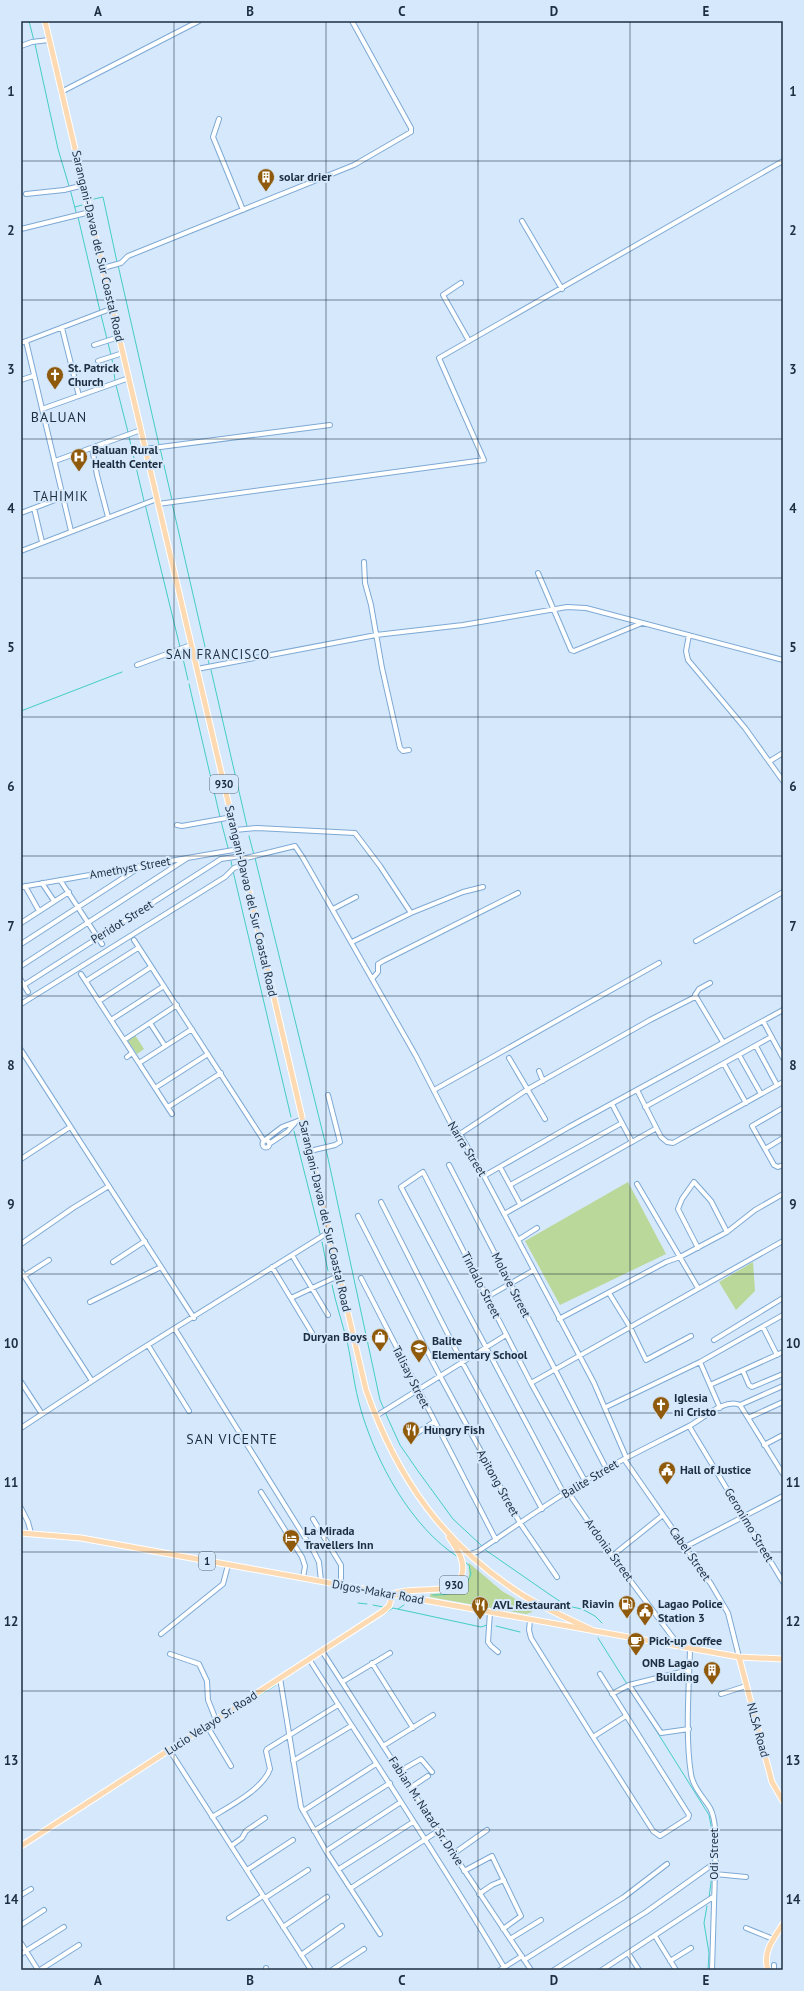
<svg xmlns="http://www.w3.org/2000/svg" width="804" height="1991" font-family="'PT Sans',sans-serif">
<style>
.green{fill:#bad899}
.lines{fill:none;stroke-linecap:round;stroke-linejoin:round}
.stream{stroke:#43cec5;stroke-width:1}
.minor-casing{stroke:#7da9d5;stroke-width:6}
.major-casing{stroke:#fff;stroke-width:7}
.minor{stroke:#fff;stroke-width:4}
.major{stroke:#fedab2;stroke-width:5}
.grid{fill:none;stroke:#1c2e3f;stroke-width:1;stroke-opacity:0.55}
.labels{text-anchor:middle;stroke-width:4;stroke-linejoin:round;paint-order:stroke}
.shield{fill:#d6e8fb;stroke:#546677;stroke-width:1}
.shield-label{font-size:11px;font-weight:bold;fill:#1c2e3f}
.poi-label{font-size:12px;font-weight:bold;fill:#1c2e3f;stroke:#d6e8fb;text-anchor:start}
.street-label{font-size:12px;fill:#1c2e3f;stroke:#d6e8fb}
.neighbourhood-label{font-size:13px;letter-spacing:1px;fill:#1c2e3f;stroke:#d6e8fb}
.quarter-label{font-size:14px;letter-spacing:1px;fill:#1c2e3f;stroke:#d6e8fb}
.neatline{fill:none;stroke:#1c2e3f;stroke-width:1.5}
.grid-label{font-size:13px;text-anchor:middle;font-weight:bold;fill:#1c2e3f}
</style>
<rect width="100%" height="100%" fill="#d6e8fb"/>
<path class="green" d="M135,1035L144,1049L137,1054L127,1040Z
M628,1182L666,1254L560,1305L525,1241Z
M753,1262L755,1291L736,1310L719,1282Z
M469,1563L502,1591L532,1609V1612L526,1614L430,1597V1594C444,1593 462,1594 468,1579C470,1574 468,1568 469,1563Z"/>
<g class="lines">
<path class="stream" d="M29,21L34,41
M35,44L58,149L69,186
M70,189L76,212
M94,199L103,197L117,262
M75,207L82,205
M78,217L100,311
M118,265L159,445
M101,315L107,339
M108,343L111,355
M112,359L115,380
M116,385L128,432
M129,437L144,501
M160,448L172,500
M172,503L209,664
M145,504L180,647
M181,650L188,680
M211,670L247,826
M189,684L220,817
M21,711L122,672
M221,821L228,848
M249,836L254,855
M255,858L326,1146
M231,861L232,866
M233,871L291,1117
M294,1131L320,1234
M326,1149L380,1400L384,1409
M322,1242L328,1271
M332,1285C336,1304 342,1322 347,1341C352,1363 354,1387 361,1410C376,1462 411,1527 458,1557
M385,1412L400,1445L418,1471L453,1519L482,1546
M484,1549L549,1594L567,1606L582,1609L595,1616L602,1623
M433,1595C451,1595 464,1593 471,1574L469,1565L466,1563
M358,1603L367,1604
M373,1605L383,1607
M398,1609L404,1605
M382,1615L393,1608L481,1627L487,1625
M496,1626L520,1632
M598,1638L627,1684
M284,1679L296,1671
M639,1703L709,1815L712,1831L713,1860
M230,1714L276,1685
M709,1898L713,1867
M707,1906L704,1923L709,1953L708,1970"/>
<g class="minor-casing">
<path id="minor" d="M21,46L32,42L49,40
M61,92L199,21
M219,119L213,137L243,210
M26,194L64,190L84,185
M522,221L562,289
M21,229L90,212
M103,268L121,263L128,256L354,165L411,132V128L352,21
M461,283L443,295L469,341
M62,328L79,396
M26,341L71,531
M21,343L113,308
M94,345L119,337
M98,361L123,353
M21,380L33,376
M42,409L129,378
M92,448L97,475L108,517
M145,449L330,425
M55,461L141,430
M158,504L484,460L439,358L783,161
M34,508L42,542
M21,513L63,497
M21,551L157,499
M364,562L365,583L371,605L382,668L400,748L403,751L409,750
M538,573L571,650L574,651L642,623
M689,635L686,651L688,660L745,728L783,781
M137,665L191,645
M197,669L376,635L463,625L567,607L586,608L783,660
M770,761L783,753
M177,825L182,826L232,817
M235,830L257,828L355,833L380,866L411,913
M242,859L295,846L303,858L416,1056L451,1124L460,1134L484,1176L594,1383L626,1457
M60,880L102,944
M42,883L54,901
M25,886L39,911
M21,887L239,849
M333,909L356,897
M21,923L69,892
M134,940L264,1141
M696,941L783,892
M352,942L411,913L463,892L483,887
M21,944L140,867
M21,966L186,859
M81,974L172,1114
M372,979L378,972V964L383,961L518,893
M21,980L28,992
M86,981L138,948
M710,983L699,989L695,995L723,1042
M24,985L221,859L241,856
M99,1001L151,967
M21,1004L225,877L234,868L243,865
M111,1020L164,986
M763,1021L783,1058
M150,1023L165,1046
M124,1040L177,1005
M756,1046L777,1085
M21,1050L194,1318
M739,1055L761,1094
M127,1057L132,1053
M509,1058L545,1119
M139,1063L192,1029
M724,1064L746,1103
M539,1071L543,1081
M155,1088L208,1054
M434,1090L659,963
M637,1090L661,1137L667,1142L673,1143L783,1082
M612,1104L632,1142
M168,1107L221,1073
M645,1107L771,1037
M783,1108L752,1126L774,1165L778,1167L783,1165
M460,1134L528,1089L650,1020L695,997
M265,1140L282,1127L303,1119
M262.5 1144a3.5 3.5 0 1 1 7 0a3.5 3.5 0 1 1-7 0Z
M269,1144L287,1132L295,1123
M765,1149L783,1138
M310,1151L335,1145L340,1142L328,1095
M21,1159L70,1127
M449,1165L606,1468
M500,1167L520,1204
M484,1176L569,1127L783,1010
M637,1184L698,1288
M510,1185L622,1123
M381,1202L462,1362L542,1509
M504,1214L655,1129
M358,1216L440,1376L520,1523L557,1577
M518,1240L537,1228
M21,1244L73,1208L109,1186
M698,1248L678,1209L682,1199L694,1182L711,1201L727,1232
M292,1255L328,1315
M113,1262L145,1241
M272,1267L312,1333
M21,1271L92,1381
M24,1276L49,1260
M361,1278L496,1540
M609,1293L630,1327L646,1360L691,1336
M487,1297L534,1270
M291,1298L340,1275
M90,1302L161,1267
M559,1319L666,1262L680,1257L727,1232L755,1210L783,1194
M763,1327L777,1355
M175,1329L314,1552L319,1562L321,1581
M714,1340L783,1298
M148,1345L189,1411
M700,1362L720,1408
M743,1371L749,1385L752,1387L783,1374
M21,1382L42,1414
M531,1383L783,1241
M710,1385L783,1352
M740,1405L783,1474
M606,1407L700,1362L783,1315
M376,1416L506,1335
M748,1418L783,1402
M689,1426L783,1582
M21,1428L127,1358L329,1232
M411,1437L434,1422
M764,1445L783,1435
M624,1459L711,1584L728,1613L739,1657
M261,1492L302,1557L305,1566L303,1578
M568,1492L612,1556L680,1647
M564,1494L401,1187L423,1172L531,1383L585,1481
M21,1508L28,1522L31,1533
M313,1519L341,1565V1585
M685,1547L783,1496
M470,1554L477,1552C513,1528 549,1502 586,1480C620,1460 654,1444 689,1426C703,1419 724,1398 740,1405L783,1386
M612,1556L663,1515
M490,1612L488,1642L491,1646L498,1652
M530,1620L529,1630L531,1638L593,1737
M161,1634L223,1584L228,1565
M690,1649C689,1686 685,1737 691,1774C693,1787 703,1797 710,1808C715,1817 715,1828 716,1838L712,1970
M322,1651L438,1831L531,1970
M170,1654L199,1664L207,1681L208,1700L216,1720
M309,1659C375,1762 442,1863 504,1967
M372,1663L413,1728
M600,1674L689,1815L688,1818L660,1836L653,1831L593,1737L626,1716
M280,1678L301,1807L326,1851L380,1934
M342,1682L390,1653
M629,1685L661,1733L689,1729
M612,1694L629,1685L689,1670
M721,1694L746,1686
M207,1726L231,1766
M383,1746L433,1715
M170,1751L311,1970
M293,1761L351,1726
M400,1771L421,1759L432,1772
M410,1788L428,1776
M303,1811L376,1764
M212,1817C230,1806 263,1789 270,1769L266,1751L267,1749L338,1705
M314,1831L390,1783
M231,1846L242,1838L246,1831L265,1818
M326,1851L401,1802
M453,1854L487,1830
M339,1869L413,1822
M247,1870L293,1840
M464,1871L492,1856L521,1916L503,1929
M715,1874L746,1877
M351,1888L438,1831
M479,1894L492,1885L504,1880
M21,1895L31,1889
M265,1898L308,1870
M229,1918L263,1896
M21,1925L44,1910
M283,1927L327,1897
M746,1928L773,1939
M655,1936L676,1970
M510,1939L541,1920
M21,1943L38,1970
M628,1953L639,1970
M21,1954L64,1927
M301,1955L342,1926
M524,1960L624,1897L667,1864
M670,1961L691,1948
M774,1965V1970
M266,1968V1970
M40,1970L79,1945
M332,1970L364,1949
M500,1970L522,1956
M554,1970L646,1912L716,1862
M602,1970L713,1897"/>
</g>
<g class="major-casing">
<path id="major" d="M45,21L366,1390C397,1478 443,1545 524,1596C546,1609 571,1620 594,1631
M21,1533L81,1538L739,1657L783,1659
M393,1594C411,1585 453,1597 461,1577C467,1562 457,1549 449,1537
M739,1657L772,1782L783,1801
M21,1846L382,1612L389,1606L393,1594
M768,1970C762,1952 774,1938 783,1924"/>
</g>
<use href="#minor" class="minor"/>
<use href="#major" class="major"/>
</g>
<path class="grid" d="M174,21V1970M326,21V1970M478,21V1970M630,21V1970M21,161H783M21,300H783M21,439H783M21,578H783M21,717H783M21,856H783M21,996H783M21,1135H783M21,1274H783M21,1413H783M21,1552H783M21,1691H783M21,1830H783"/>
<defs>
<g id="building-pin" transform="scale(0.9)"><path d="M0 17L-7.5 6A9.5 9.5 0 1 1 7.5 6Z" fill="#8f5a0b" stroke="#d6e8fb"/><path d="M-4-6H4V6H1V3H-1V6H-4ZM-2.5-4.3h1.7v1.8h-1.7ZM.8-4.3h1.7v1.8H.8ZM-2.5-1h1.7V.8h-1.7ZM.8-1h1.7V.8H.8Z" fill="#fff"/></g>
<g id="church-pin" transform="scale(0.9)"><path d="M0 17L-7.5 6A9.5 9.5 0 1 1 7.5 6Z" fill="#8f5a0b" stroke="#d6e8fb"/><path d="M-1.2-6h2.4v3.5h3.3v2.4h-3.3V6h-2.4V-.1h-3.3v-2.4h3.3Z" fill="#fff"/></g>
<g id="hospital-pin" transform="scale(0.9)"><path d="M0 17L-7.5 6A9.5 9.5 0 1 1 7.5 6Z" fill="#8f5a0b" stroke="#d6e8fb"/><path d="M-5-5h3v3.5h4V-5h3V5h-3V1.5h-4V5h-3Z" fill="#fff"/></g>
<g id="shop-pin" transform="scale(0.9)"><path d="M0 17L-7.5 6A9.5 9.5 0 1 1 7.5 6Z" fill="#8f5a0b" stroke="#d6e8fb"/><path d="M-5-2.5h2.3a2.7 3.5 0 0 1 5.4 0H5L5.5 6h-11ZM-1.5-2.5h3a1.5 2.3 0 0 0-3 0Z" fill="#fff"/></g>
<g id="school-pin" transform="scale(0.9)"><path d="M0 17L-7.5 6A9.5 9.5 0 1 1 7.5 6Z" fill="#8f5a0b" stroke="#d6e8fb"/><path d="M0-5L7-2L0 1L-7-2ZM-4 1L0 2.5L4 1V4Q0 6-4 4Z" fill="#fff"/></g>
<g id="restaurant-pin" transform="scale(0.9)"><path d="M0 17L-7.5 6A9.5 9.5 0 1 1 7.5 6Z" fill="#8f5a0b" stroke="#d6e8fb"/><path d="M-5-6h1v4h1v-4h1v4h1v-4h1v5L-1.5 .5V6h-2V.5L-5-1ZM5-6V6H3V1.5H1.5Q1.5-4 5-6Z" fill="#fff"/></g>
<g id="civic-pin" transform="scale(0.9)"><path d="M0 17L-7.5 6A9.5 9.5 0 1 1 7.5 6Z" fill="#8f5a0b" stroke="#d6e8fb"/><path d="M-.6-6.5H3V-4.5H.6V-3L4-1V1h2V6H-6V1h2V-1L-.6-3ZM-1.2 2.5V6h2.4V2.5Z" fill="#fff"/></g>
<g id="hotel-pin" transform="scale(0.9)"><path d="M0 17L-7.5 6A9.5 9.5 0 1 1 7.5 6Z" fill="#8f5a0b" stroke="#d6e8fb"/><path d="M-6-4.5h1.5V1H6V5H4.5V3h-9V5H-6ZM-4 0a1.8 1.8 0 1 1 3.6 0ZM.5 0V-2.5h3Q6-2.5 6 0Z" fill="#fff"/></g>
<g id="fuel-pin" transform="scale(0.9)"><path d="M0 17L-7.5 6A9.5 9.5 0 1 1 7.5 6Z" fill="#8f5a0b" stroke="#d6e8fb"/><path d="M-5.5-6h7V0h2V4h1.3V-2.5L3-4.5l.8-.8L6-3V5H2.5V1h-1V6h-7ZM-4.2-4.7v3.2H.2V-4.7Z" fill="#fff"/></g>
<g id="cafe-pin" transform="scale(0.9)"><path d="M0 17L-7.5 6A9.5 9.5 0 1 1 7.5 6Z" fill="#8f5a0b" stroke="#d6e8fb"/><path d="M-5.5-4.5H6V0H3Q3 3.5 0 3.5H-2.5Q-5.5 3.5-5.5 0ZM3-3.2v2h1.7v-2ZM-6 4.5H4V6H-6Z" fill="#fff"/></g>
</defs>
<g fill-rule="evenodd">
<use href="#building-pin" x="266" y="177"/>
<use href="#church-pin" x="55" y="375"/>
<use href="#hospital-pin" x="79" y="457"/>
<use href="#shop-pin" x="380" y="1337"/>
<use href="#school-pin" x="419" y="1348"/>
<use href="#church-pin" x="661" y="1405"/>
<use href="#restaurant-pin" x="411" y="1430"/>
<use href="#civic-pin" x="667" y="1470"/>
<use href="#hotel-pin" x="291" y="1538"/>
<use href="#fuel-pin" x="627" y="1604"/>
<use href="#restaurant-pin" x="480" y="1605"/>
<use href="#civic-pin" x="645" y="1611"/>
<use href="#cafe-pin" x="636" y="1641"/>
<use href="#building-pin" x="712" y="1670"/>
</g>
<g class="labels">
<g class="shield">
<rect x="210" y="775" width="28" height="18" rx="3"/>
<rect x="199" y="1552" width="16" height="18" rx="3"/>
<rect x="440" y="1576" width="28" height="18" rx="3"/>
</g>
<g class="shield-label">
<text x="224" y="788">930</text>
<text x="207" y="1565">1</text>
<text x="454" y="1589">930</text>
</g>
<g class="poi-label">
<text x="279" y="181">solar drier</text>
<text x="68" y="372">St. Patrick<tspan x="68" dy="14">Church</tspan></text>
<text x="92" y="454">Baluan Rural<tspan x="92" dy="14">Health Center</tspan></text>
<text x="367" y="1341" text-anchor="end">Duryan Boys</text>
<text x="432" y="1345">Balite<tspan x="432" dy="14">Elementary School</tspan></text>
<text x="674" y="1402">Iglesia<tspan x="674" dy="14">ni Cristo</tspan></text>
<text x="424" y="1434">Hungry Fish</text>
<text x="680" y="1474">Hall of Justice</text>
<text x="304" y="1535">La Mirada<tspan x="304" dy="14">Travellers Inn</tspan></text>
<text x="614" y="1608" text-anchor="end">Riavin</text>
<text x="658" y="1608">Lagao Police<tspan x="658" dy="14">Station 3</tspan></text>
<text x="493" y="1609">AVL Restaurant</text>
<text x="649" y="1645">Pick-up Coffee</text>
<text x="699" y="1667" text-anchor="end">ONB Lagao<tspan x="699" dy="14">Building</tspan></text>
</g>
<g class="street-label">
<text transform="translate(98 246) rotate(77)" y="4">Sarangani-Davao del Sur Coastal Road</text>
<text transform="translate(130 868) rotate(-10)" y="4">Amethyst Street</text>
<text transform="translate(251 901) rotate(77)" y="4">Sarangani-Davao del Sur Coastal Road</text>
<text transform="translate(122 922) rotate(-32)" y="4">Peridot Street</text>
<text transform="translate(467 1149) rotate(58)" y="4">Narra Street</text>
<text transform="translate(325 1216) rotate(77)" y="4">Sarangani-Davao del Sur Coastal Road</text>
<text transform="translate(481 1285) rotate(63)" y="4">Tindalo Street</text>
<text transform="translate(511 1285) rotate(63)" y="4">Molave Street</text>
<text transform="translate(411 1377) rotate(63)" y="4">Talisay Street</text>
<text transform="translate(590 1479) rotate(-31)" y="4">Balite Street</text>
<text transform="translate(498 1483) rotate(61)" y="4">Apitong Street</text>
<text transform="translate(749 1525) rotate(59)" y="4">Geronimo Street</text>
<text transform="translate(609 1550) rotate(54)" y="4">Ardonia Street</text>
<text transform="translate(690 1554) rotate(55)" y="4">Cabel Street</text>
<text transform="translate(378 1592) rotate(10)" y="4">Digos-Makar Road</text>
<text transform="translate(211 1723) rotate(-33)" y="4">Lucio Velayo Sr. Road</text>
<text transform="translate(758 1730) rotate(75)" y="4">NLSA Road</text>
<text transform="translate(426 1811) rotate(57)" y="4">Fabian M. Natad Sr. Drive</text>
<text transform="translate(714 1854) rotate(-90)" y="4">Odi Street</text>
</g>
<g class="neighbourhood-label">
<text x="61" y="501">TAHIMIK</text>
<text x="218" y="659">SAN FRANCISCO</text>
</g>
<g class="quarter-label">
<text x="59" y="422">BALUAN</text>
<text x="232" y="1444">SAN VICENTE</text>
</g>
</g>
<rect width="804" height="1991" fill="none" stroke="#d6e8fb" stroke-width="44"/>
<rect x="22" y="22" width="760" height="1947" class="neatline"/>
<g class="grid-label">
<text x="98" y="16">A</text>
<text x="250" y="16">B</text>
<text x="402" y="16">C</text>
<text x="554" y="16">D</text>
<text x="706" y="16">E</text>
<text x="11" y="96">1</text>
<text x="793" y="96">1</text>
<text x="11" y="235">2</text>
<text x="793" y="235">2</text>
<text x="11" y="374">3</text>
<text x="793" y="374">3</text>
<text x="11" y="513">4</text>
<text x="793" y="513">4</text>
<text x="11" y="652">5</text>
<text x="793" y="652">5</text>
<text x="11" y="791">6</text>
<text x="793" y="791">6</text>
<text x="11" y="931">7</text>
<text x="793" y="931">7</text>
<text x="11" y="1070">8</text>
<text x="793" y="1070">8</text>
<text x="11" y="1209">9</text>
<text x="793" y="1209">9</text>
<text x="11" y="1348">10</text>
<text x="793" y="1348">10</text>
<text x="11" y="1487">11</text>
<text x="793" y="1487">11</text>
<text x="11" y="1626">12</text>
<text x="793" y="1626">12</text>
<text x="11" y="1765">13</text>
<text x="793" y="1765">13</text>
<text x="11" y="1904">14</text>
<text x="793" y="1904">14</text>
<text x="98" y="1985">A</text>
<text x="250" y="1985">B</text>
<text x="402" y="1985">C</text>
<text x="554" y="1985">D</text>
<text x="706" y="1985">E</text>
</g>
</svg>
